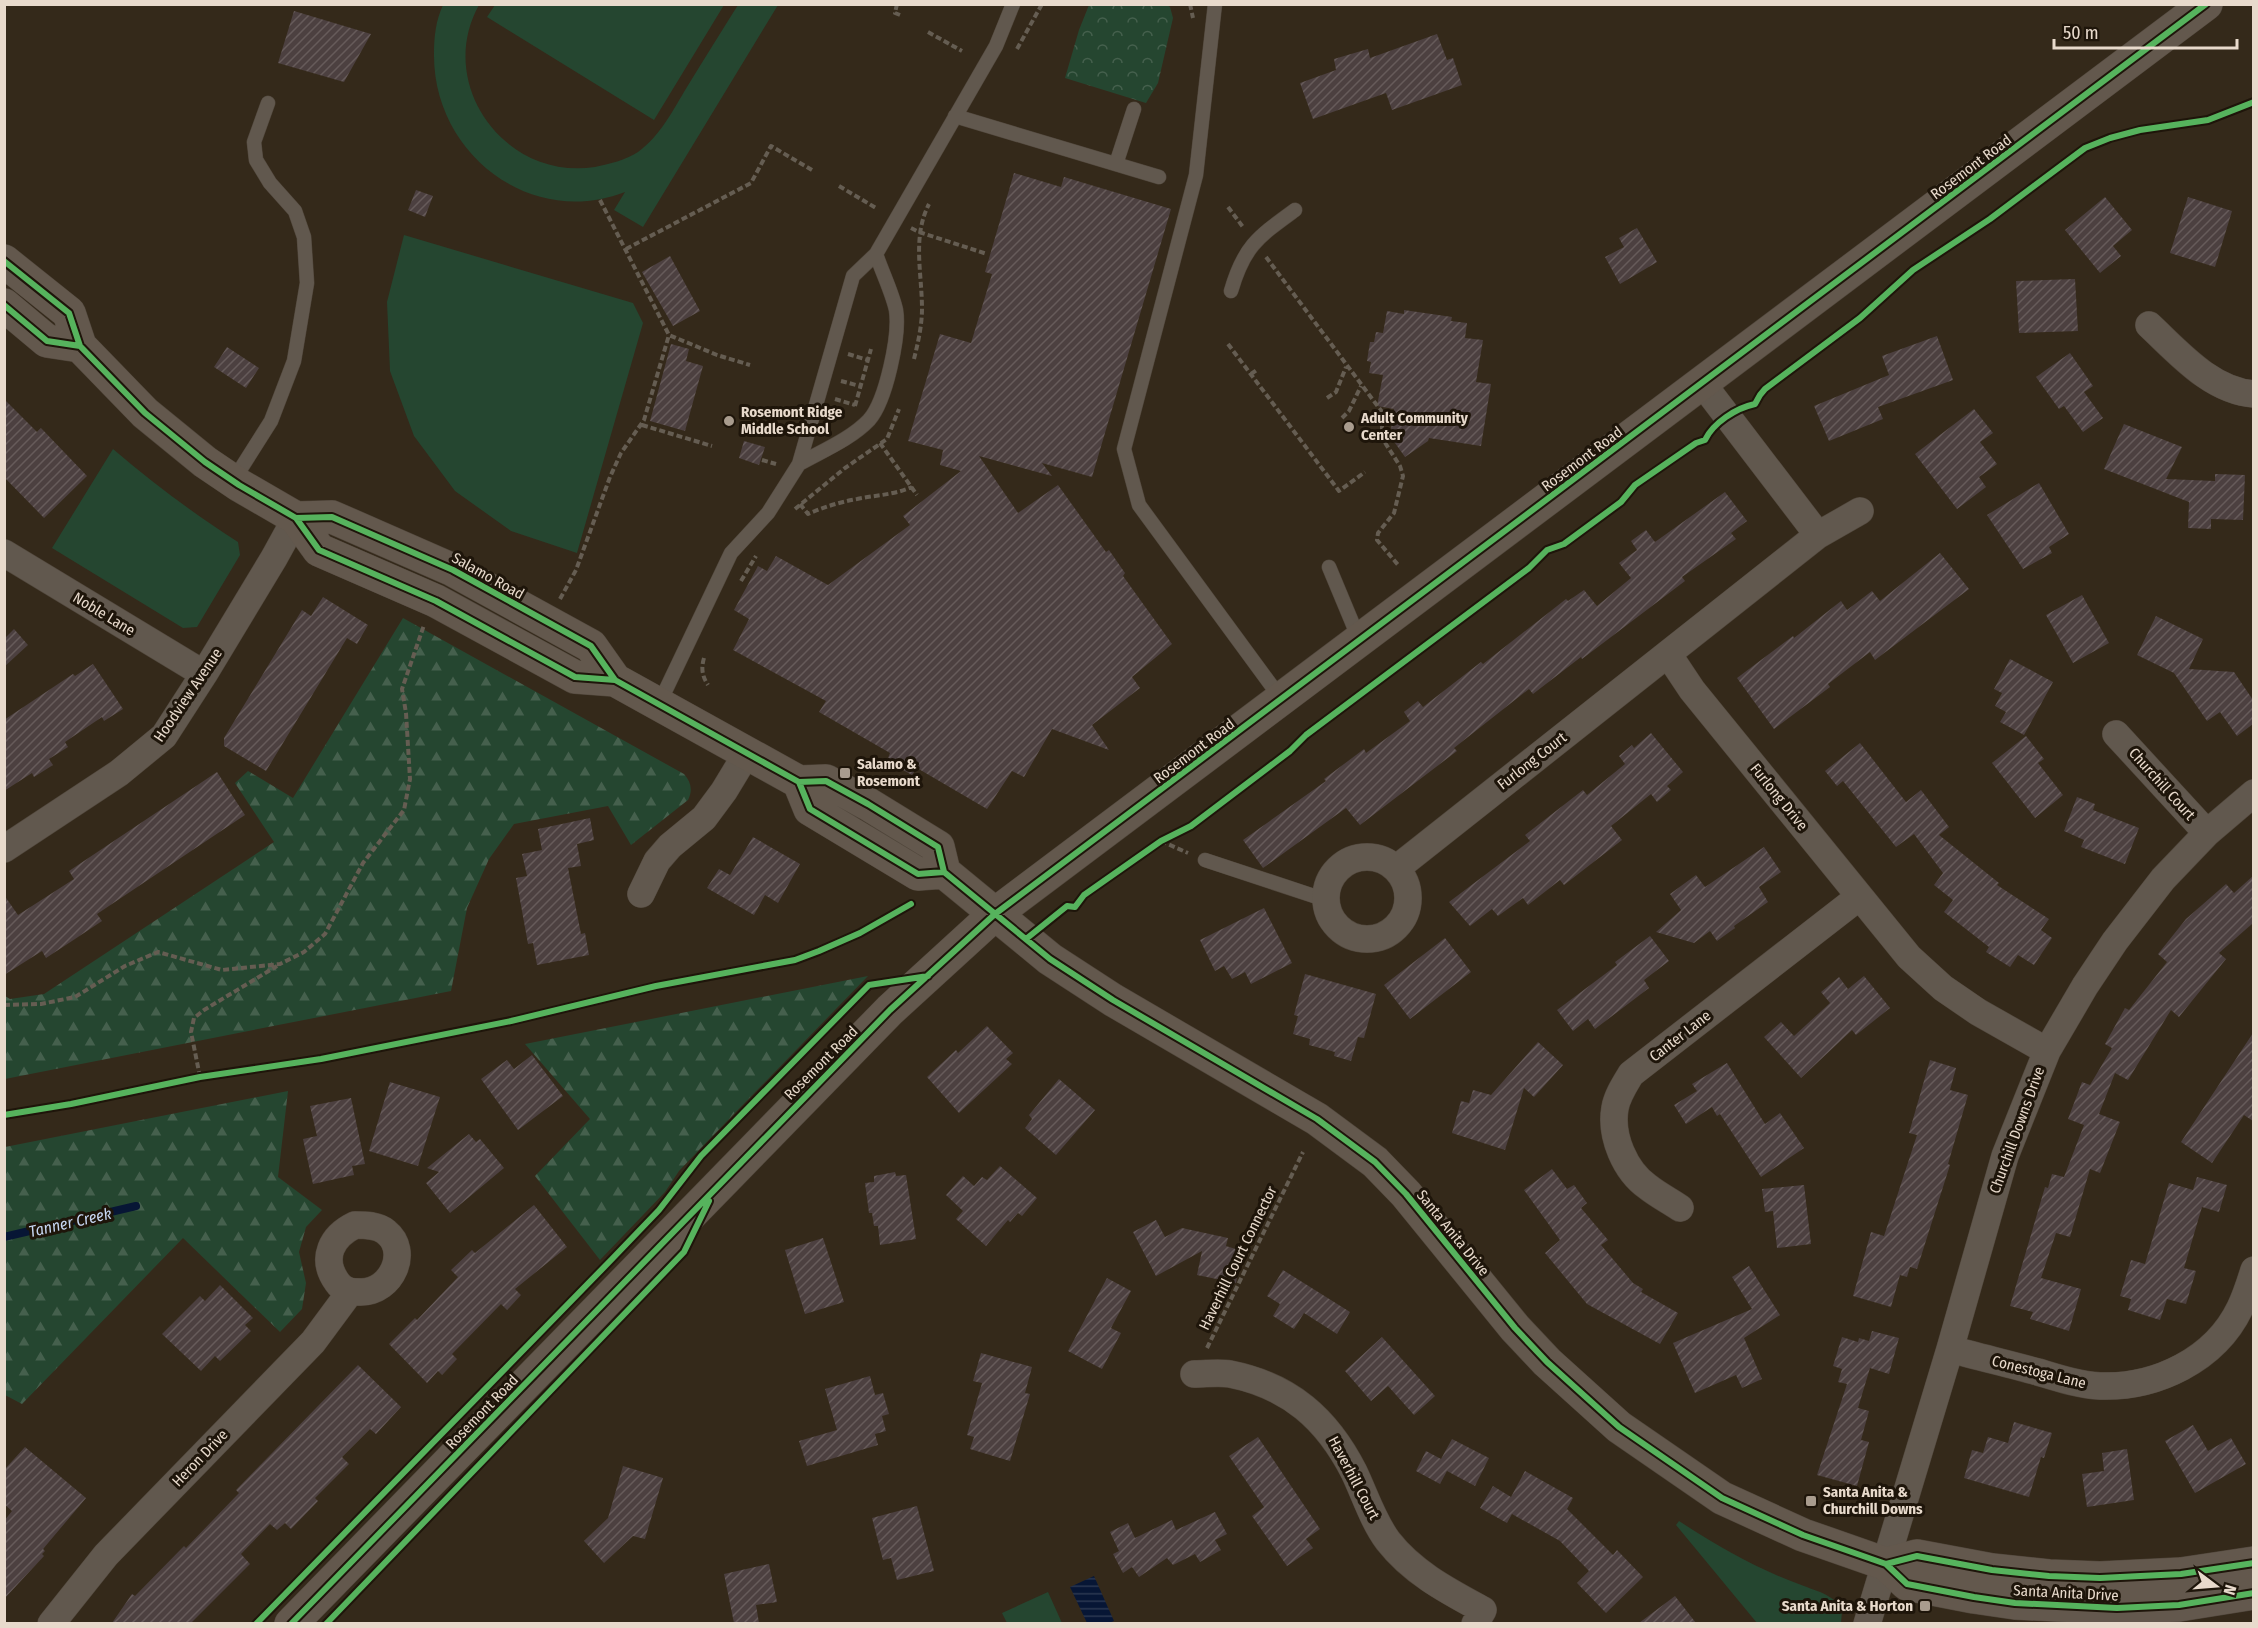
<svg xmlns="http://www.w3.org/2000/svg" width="2258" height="1628" font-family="'Fira Sans Condensed',sans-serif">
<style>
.grass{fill:#254630}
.forest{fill:url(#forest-firs)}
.park{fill:url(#park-crowns)}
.water{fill:url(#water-rules)}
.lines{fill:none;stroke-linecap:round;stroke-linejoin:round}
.stream{stroke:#071635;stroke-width:8}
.building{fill:url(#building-hatch)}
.service-casing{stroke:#50463b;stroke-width:15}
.minor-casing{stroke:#50463b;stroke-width:28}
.secondary-casing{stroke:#50463b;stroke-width:34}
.path{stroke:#655d52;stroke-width:4;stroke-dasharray:6 3;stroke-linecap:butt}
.service{stroke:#61584e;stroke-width:14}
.minor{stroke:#61584e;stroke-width:27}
.secondary{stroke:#63584d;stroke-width:33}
.cycleway-casing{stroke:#1e150a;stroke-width:10}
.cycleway{stroke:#56b35d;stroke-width:6}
.poi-dot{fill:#a99c8e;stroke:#1e150a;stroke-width:2}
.labels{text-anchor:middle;stroke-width:6;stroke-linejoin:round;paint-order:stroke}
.street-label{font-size:15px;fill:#e8dacc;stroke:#1e150a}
.poi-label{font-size:15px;font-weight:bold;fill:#e8dacc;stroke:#1e150a;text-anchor:start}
.water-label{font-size:16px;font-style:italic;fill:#c7d7f3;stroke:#1e150a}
</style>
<defs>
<pattern id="forest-firs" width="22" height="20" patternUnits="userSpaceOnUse" patternTransform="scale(1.5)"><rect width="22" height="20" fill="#254630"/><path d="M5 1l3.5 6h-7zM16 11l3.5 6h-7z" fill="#45604d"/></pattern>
<pattern id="park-crowns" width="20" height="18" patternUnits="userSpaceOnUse" patternTransform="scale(1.5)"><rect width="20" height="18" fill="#254630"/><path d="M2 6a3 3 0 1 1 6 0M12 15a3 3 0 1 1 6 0" fill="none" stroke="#45604d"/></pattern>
<pattern id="water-rules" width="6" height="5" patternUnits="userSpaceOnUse" patternTransform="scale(1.5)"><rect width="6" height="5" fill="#071635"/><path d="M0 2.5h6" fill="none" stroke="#2b3751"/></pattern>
<pattern id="building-hatch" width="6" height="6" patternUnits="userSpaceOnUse" patternTransform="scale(1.5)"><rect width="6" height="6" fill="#4c4040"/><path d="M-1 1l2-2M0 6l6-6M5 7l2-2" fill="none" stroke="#665b5a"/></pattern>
</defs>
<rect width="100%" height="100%" fill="#34291a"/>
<path class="grass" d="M443,5H479C435,84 505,181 595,167C609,164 626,160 638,152C661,135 673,110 687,87C704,59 721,32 738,5H778L643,227L614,210L625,192C530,229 433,153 434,54C434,36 436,20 443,5Z
M495,5V4L724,5L654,120L487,17Z
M404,235L633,303L643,323L577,553L511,531L455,491L414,436L390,371L387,302Z
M113,449C153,483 194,514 238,542L240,555L197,627L183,628L52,548Z
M1679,1521C1719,1547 1759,1570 1804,1586C1819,1592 1835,1595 1842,1611L1841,1623H1757L1676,1525Z
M1048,1592L1062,1623H1007L1002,1613Z"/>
<path class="forest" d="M403,618L684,774C691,782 693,790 688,800L631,845L608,806L514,824L489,859L467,908L451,991L5,1079V996L10,999L44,994L274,842L235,783L248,771L293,798Z
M868,976L699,1150L679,1171L665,1192L600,1260L535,1176L590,1119L525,1044Z
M288,1091L278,1177L322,1210L306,1227L299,1252L306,1283L302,1309L280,1332L183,1238L22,1404L5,1395V1147Z"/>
<path class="park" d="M1167,5L1170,7L1173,18L1158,83L1146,103L1065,78L1079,30L1089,5Z"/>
<path class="water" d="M1094,1576L1114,1621L1109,1623H1087L1070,1587Z"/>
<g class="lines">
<path class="stream" d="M4,1237L136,1206"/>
</g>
<path class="building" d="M294,11L371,34L344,82L278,63Z
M1437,34L1447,60L1453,58L1462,85L1392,110L1386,93L1313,119L1300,83L1336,70L1334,59L1368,49L1370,58Z
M1014,173L1061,187L1064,177L1171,209L1092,477L1042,463L1052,476L979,456L1018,513L1058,485L1106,552L1109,550L1125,573L1123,576L1172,644L1132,677L1140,688L1092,725L1109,750L1052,729L1024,777L1012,771L987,809L917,768L912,775L887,761L890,753L819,712L826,701L733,650L749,619L734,610L758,566L767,571L776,556L828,585L910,525L903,516L961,471L940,465L943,450L908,441L940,334L971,343L992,274L985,272Z
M416,190L433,196L425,217L408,210Z
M2105,197L2132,230L2113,246L2121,256L2100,273L2065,230Z
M2188,197L2232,211L2215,267L2170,253Z
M1637,228L1657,262L1620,284L1605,257L1624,247L1619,238Z
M670,256L700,311L673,326L642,272Z
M2075,279L2078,331L2019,333L2016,281Z
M1404,310L1452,317L1451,321L1467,323L1465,338L1483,340L1476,382L1491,384L1481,446L1429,438L1428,441L1405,457L1390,436L1394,409L1377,406L1383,375L1369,373L1371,362L1367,361L1370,342H1374L1376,332L1383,333L1387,311L1404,314Z
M1937,336L1953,380L1878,407L1883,419L1829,441L1814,406L1889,375L1882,356Z
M671,344L689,349L686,361L703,366L685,431L650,421Z
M227,347L259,368L246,388L214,367Z
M2070,353L2093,386L2084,392L2103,418L2083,432L2064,406L2059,409L2036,377Z
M4,399L37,432L41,428L87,476L44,518L4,477Z
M1974,409L1993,433L1980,442L1997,464L1979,477L1986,487L1957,509L1915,454Z
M2124,424L2182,447L2166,479L2215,481V474L2245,475L2243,520L2211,519V529L2188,528L2189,502L2104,469Z
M744,441L765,447L759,465L739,458Z
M2039,483L2069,534L2049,547L2052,553L2023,569L1987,515Z
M1725,492L1747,521L1731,533L1736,539L1682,577L1685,581L1582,659L1581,657L1533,694L1529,689L1454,748L1457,751L1360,825L1346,808L1263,868L1243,840L1326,781L1324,779L1364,749L1366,753L1410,721L1404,712L1418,701L1423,707L1481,662L1483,664L1566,599L1568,601L1584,590L1597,606L1631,578L1619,563L1637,550L1631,541L1646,530L1655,542Z
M1940,553L1969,589L1875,660L1870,652L1828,684L1830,687L1774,729L1737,678L1793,636L1794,638L1841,601L1847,610L1872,591L1880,601Z
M2082,595L2109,643L2073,663L2046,615Z
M323,597L368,625L357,644L347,638L266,771L224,746V738L302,610L311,616Z
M2156,616L2203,639L2189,669L2234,672L2253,700V724L2237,736L2220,712L2207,721L2174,673L2137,655Z
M14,629L28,645L4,667V639Z
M2010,659L2053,682L2024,735L2000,722L2006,712L1995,706L2002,693L1994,689Z
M93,664L123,709L104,721L102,717L65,742L68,747L49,759L53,765L34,777L32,773L4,791V720L73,674L75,676Z
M1651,733L1683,772L1667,786L1671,790L1657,802L1651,794L1611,826L1622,840L1564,885L1560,880L1528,905L1523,898L1498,916L1492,909L1470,926L1449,902L1530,841L1525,835L1583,790L1587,795L1625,764L1619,756L1632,745L1634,748Z
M2026,736L2044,759L2038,763L2063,795L2035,818L1992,763Z
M1860,743L1906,802L1921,790L1949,827L1939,835L1999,883L1997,885L2049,919L2041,930L2052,938L2034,965L2018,955L2010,967L1986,952L1989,947L1944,912L1953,900L1934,885L1943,873L1914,834L1896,847L1843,781L1837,786L1825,771Z
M217,772L245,815L97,914L102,921L72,941L46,958L42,951L4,975V895L18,915L74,879L69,871Z
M2077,797L2095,804L2093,810L2139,828L2125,864L2081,847L2084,840L2064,831Z
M590,818L594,840L577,844L581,866L568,868L581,934L585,933L589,955L537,965L533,943L528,944L516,878L527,876L522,854L542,850L538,829Z
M753,837L800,864L778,903L765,895L754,915L707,888L719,869L730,875Z
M1764,847L1781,872L1759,887L1768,902L1734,926L1735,928L1717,941L1710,931L1694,943L1656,932L1681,910L1670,894L1696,875L1705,887Z
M2253,876V923L2219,953L2226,959L2179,1017L2171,1010L2128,1080L2115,1073L2099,1114L2120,1122L2100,1173L2090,1169L2070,1237L2056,1233L2041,1278L2081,1289L2069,1331L2030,1319L2033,1312L2010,1306L2045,1187L2048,1188L2052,1174L2064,1177L2084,1125L2068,1119L2082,1082L2090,1085L2112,1048L2105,1044L2125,1008L2129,1010L2167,962L2158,954L2186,919L2226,884L2234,893Z
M1264,908L1292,963L1251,984L1245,972L1232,979L1224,966L1215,971L1200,940Z
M1650,936L1669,961L1644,980L1649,988L1595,1029L1588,1019L1573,1031L1557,1010L1617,965L1615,962Z
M1445,938L1471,972L1410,1019L1384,985Z
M1305,974L1376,994L1364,1038L1358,1037L1351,1061L1334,1056L1335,1052L1309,1045L1310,1039L1293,1034L1298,1016L1294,1015Z
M1864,976L1890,1008L1856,1035L1852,1030L1801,1078L1764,1037L1781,1022L1794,1036L1830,1003L1821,992L1839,977L1848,989Z
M987,1026L1013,1053L1006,1059L1012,1064L959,1113L927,1077L956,1050L958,1053Z
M2253,1033V1121L2244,1115L2212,1163L2181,1142Z
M1538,1042L1563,1065L1534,1097L1524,1088L1505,1150L1452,1133L1461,1101L1469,1103L1473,1090L1491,1095Z
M532,1055L563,1096L518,1130L481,1079L507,1060L514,1069Z
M1930,1060L1956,1068L1950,1090L1968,1095L1948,1164L1950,1165L1917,1269L1910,1267L1907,1277L1900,1275L1891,1307L1853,1296L1871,1232L1884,1236L1917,1135L1909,1133Z
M1727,1063L1765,1124L1780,1113L1804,1148L1761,1177L1720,1114L1717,1116L1712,1107L1686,1124L1674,1105L1697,1091L1692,1084Z
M1059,1079L1095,1110L1056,1155L1025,1128L1032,1119L1029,1115Z
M390,1082L440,1097L418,1166L369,1151Z
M351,1098L365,1164L352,1166L354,1175L313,1184L303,1139L317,1136L310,1106Z
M469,1134L476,1142L480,1139L504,1168L450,1213L426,1183L439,1172L427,1168Z
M1000,1166L1037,1198L1022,1216L1018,1213L1010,1222L1008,1220L986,1246L956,1219L963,1211L946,1195L963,1176L974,1186L982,1177L987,1180Z
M1552,1169L1567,1189L1574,1185L1587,1203L1581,1208L1608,1240L1601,1245L1633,1283L1643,1289L1641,1292L1678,1313L1660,1344L1587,1304L1545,1253L1560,1240L1524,1190Z
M895,1172L896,1176L906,1175L916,1239L880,1245L878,1226H874L872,1213H869L865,1183L874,1182V1176Z
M2197,1177L2227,1185L2219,1212L2202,1207L2184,1268L2196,1271L2186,1304L2167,1299L2160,1320L2128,1310L2131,1299L2120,1296L2131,1260L2145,1264L2169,1183L2193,1190Z
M1804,1185L1811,1244L1777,1248L1773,1211L1765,1212L1762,1189Z
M534,1205L567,1247L515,1289L521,1295L507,1310L501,1304L452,1354L457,1359L442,1375L438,1371L427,1383L389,1344L415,1318L417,1320L458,1277L451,1270L472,1250L475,1253Z
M1156,1220L1165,1237L1182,1228L1228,1238L1226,1246L1242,1251L1236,1283L1197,1275L1202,1251L1156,1276L1133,1232Z
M823,1238L844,1302L805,1314L785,1250Z
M1749,1266L1780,1315L1744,1338L1762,1379L1742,1388L1736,1375L1695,1393L1673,1343L1752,1309L1732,1277Z
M1283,1270L1350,1312L1337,1334L1304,1313L1294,1329L1273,1316L1280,1304L1267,1296Z
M1107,1278L1131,1291L1111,1328L1121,1333L1102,1369L1068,1351Z
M220,1285L253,1318L245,1325L251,1331L220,1361L215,1356L201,1371L162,1334L200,1296L205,1301Z
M1872,1331L1899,1338L1889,1374L1870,1368L1858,1408L1869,1411L1861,1440L1869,1442L1857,1486L1817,1475L1847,1384L1838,1382L1842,1369L1833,1366L1842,1337L1858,1342L1859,1338L1869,1341Z
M1382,1337L1435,1396L1414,1415L1388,1386L1371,1401L1345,1371Z
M981,1353L1032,1367L1025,1393L1030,1394L1010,1461L970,1449L974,1437L967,1435L982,1383L973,1381Z
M358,1365L401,1407L376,1434L370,1429L342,1457L349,1464L315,1498L318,1501L291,1529L285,1523L277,1530L270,1524L241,1554L250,1564L191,1623H112L132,1594L135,1596L184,1546L186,1548L239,1493L236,1490Z
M870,1376L875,1395L883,1393L889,1414L882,1416L886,1431L875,1434L878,1445L807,1466L799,1441L837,1430L825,1389Z
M2014,1422L2052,1433L2044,1458L2041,1457L2029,1497L1964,1478L1972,1450L1983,1453L1988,1437L2008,1443Z
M2193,1425L2208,1451L2231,1438L2246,1464L2195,1493L2165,1441Z
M1258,1437L1320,1529L1306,1539L1313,1548L1287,1566L1252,1516L1264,1507L1229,1456Z
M1452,1439L1489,1458L1475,1486L1447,1471L1440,1484L1416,1471L1426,1451L1441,1459Z
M25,1447L86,1498L43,1549L45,1551L42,1554L44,1556L4,1599V1521L12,1511L4,1504V1470Z
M2127,1449L2134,1500L2087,1507L2082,1474L2104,1471L2102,1453Z
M623,1466L663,1478L645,1539L633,1536L604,1563L584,1541L608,1518Z
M1525,1471L1573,1498L1567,1509L1613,1555L1617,1550L1643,1577L1606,1613L1577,1583L1589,1571L1560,1541L1512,1514L1507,1523L1480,1508L1493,1486L1511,1497Z
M917,1506L934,1571L897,1580L891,1558L883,1560L872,1518Z
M1215,1512L1227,1534L1215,1540L1221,1550L1200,1562L1195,1554L1173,1565L1167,1558L1139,1577L1132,1567L1123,1573L1113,1554L1119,1551L1110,1532L1128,1523L1135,1538L1172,1520L1176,1530Z
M769,1564L777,1602L756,1605L759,1623H734L724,1574Z
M1675,1596L1696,1623H1639Z"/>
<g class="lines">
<g class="service-casing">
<path id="service" d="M1215,4L1196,175L1124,449L1139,505L1282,700
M955,116L1159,177
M1116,164L1134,109
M1231,291C1244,246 1258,237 1295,210
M799,464C822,451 851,439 869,420C886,401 900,335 896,310C892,292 882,272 876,254
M233,481L271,421L294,361L307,283L304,237L295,211L270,183L256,160L254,142L268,103
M1329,567L1359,639
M659,704L731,553L768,513L799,464L853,276L876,254L996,46L1013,4
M1205,860L1326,900"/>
</g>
<g class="minor-casing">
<path id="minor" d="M2149,325C2178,352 2211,391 2254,394
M1702,383L1818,535
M4,553L204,674
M1668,654L1692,690L1909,957L1943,988L1978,1012L2047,1051
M2116,734L2207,833
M4,849L119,773L164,736L204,674L274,558L296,518
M1326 898a41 41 0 1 1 82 0a41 41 0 1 1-82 0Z
M1397,868L1818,535L1860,511
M641,894L657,861L670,846L704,818L724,791L747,753
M1680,1208C1670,1201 1658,1195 1648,1187C1625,1171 1610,1136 1615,1108C1617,1096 1625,1084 1631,1074L1859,897
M355,1225C365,1225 378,1225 386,1232C410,1251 392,1292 361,1292C351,1292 343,1291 337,1282C320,1258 332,1236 355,1225Z
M1950,1349C1979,1357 2009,1364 2038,1372C2058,1378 2079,1385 2100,1386C2156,1388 2215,1360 2240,1308C2246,1296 2250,1283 2254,1270
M1194,1374C1206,1374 1219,1372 1230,1374C1290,1386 1327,1419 1354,1472C1365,1495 1373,1521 1388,1541C1413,1573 1448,1591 1483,1610L1475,1624
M51,1624L106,1555L313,1342L350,1292
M1867,1624L1950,1349L2005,1156L2047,1051L2085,986L2115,941L2163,879L2207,833L2254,793"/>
</g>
<g class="secondary-casing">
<path id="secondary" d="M4,261L69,313L80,346L145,413L205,462L239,485L296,518L319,550L436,601L575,677L615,680
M4,305L47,341L80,346
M296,518L332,517L453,570L591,646L615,680L799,782L826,781L868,804L938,847L944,872L1050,959L1113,1000L1317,1119L1375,1162L1406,1194L1515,1328L1547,1362L1619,1427L1722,1498L1803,1535L1886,1564L1907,1584L1974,1597L2015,1603L2117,1608L2179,1605L2254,1593
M799,782L810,809L918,874L944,872
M1886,1564L1917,1556L1992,1570L2049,1576L2100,1578L2181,1574L2254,1563
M291,1624L890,1010L995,914L2206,4"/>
</g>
<path class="path" d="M897,4L895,13L900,15
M1190,4L1193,18
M928,32L962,51
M1017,49L1042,4
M839,186L876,208
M600,200L669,335L717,355L750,365
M1228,207L1243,227
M911,228L919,232L987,254
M626,249L751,183L771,146L812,170
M1266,257L1382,412V438L1400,466L1403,476L1394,513L1378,533L1377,540L1399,566
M1228,344L1339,491L1365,472
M848,354L868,360
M914,359C918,343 922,325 922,309C922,273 912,237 929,204
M1251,374L1258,369
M841,381L860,386
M1327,398L1336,392L1346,367
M835,399L855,405
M855,406L871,349
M1342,418L1349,411L1361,386
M642,425L712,446
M880,443L917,495
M762,460L776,464
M800,504L808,514C824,507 840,502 857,499C876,495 894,495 912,487
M795,509L845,468L887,439L899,409
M741,581L756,556
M560,599L576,570L610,477L621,453L644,420L669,335
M704,658C701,668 702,676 708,685
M1161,841L1188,853
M4,1005L41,1004L75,997L125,966L158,952L222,970L280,964L304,952L325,934L363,863L404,810L410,779L406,713L402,689L424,625
M200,1077L191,1032L194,1018L204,1010L277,966
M1207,1348L1303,1152"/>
<use href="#service" class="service"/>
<use href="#minor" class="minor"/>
<use href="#secondary" class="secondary"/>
<g class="cycleway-casing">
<path id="cycleway" d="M4,261L69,313L80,346L145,413L205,462L239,485L296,518L319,550L436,601L575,677L615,680
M4,305L47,341L80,346
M296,518L332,517L453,570L591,646L615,680L799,782L826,781L868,804L938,847L944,872L1050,959L1113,1000L1317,1119L1375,1162L1406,1194L1515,1328L1547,1362L1619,1427L1722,1498L1803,1535L1886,1564L1907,1584L1974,1597L2015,1603L2117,1608L2179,1605L2254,1593
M799,782L810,809L918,874L944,872
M1026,939L1067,906L1075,907L1084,895L1161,841L1191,826L1290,751L1306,735L1529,568L1547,550L1564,544L1621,502L1635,485L1696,443L1705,440C1713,423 1736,408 1755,404L1760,395L1765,389L1860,318L1913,270L1990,219L2085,148L2110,138L2140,130L2208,120L2254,102
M4,1115L71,1104L200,1077L321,1059L511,1021L656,986L795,960L819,951L860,933L911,904
M1886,1564L1917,1556L1992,1570L2049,1576L2100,1578L2181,1574L2254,1563
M256,1624L612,1259L659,1210L701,1156L869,985L928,976
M291,1624L890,1010L995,914L2206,4
M326,1624L684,1252L709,1201"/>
</g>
<use href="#cycleway" class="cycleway"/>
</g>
<g class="poi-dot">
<circle cx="729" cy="421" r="6"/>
<circle cx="1349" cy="427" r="6"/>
<rect x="839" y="767" width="12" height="12" rx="3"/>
<rect x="1805" y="1495" width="12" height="12" rx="3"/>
<rect x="1919" y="1600" width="12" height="12" rx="3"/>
</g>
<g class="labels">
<g class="street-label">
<text transform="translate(1971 167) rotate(-37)" y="5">Rosemont Road</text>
<text transform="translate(1582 459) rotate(-37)" y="5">Rosemont Road</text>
<text transform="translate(488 576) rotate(29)" y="5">Salamo Road</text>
<text transform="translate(104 614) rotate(31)" y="5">Noble Lane</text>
<text transform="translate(188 695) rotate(-56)" y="5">Hoodview Avenue</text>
<text transform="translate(1194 751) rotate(-37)" y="5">Rosemont Road</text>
<text transform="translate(1532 761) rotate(-38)" y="5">Furlong Court</text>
<text transform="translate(2162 784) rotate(48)" y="5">Churchill Court</text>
<text transform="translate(1779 797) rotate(51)" y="5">Furlong Drive</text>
<text transform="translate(1680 1036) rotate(-38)" y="5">Canter Lane</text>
<text transform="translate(821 1063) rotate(-45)" y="5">Rosemont Road</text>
<text transform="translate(2017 1130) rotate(-70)" y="5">Churchill Downs Drive</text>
<text transform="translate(1453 1233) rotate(51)" y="5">Santa Anita Drive</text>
<text transform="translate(1238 1258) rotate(-64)" y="5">Haverhill Court Connector</text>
<text transform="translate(2039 1372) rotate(14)" y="5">Conestoga Lane</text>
<text transform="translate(482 1412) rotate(-46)" y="5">Rosemont Road</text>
<text transform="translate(200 1458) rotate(-46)" y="5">Heron Drive</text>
<text transform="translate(1354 1478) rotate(62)" y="5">Haverhill Court</text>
<text transform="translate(2066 1593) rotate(3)" y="5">Santa Anita Drive</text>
</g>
<g class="poi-label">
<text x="741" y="417">Rosemont Ridge<tspan x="741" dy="17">Middle School</tspan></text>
<text x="1361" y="423">Adult Community<tspan x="1361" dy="17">Center</tspan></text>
<text x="857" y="769">Salamo &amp;<tspan x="857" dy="17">Rosemont</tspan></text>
<text x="1823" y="1497">Santa Anita &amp;<tspan x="1823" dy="17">Churchill Downs</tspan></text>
<text x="1913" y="1611" text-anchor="end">Santa Anita &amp; Horton</text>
</g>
<g class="water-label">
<text transform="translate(70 1222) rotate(-13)" y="6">Tanner Creek</text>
</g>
</g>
<rect width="2258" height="1628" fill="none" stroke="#e8dacc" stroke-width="12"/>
<g transform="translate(2216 1586) rotate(106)" stroke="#1e150a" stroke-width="4.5" paint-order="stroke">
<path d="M0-4.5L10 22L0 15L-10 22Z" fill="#e8dacc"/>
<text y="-9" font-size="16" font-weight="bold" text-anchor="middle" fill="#e8dacc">N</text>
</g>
<path d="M2054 39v9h183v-9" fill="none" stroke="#e8dacc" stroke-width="3"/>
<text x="2063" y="39" font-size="18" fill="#e8dacc" stroke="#1e150a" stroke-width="4.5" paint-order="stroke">50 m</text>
</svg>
